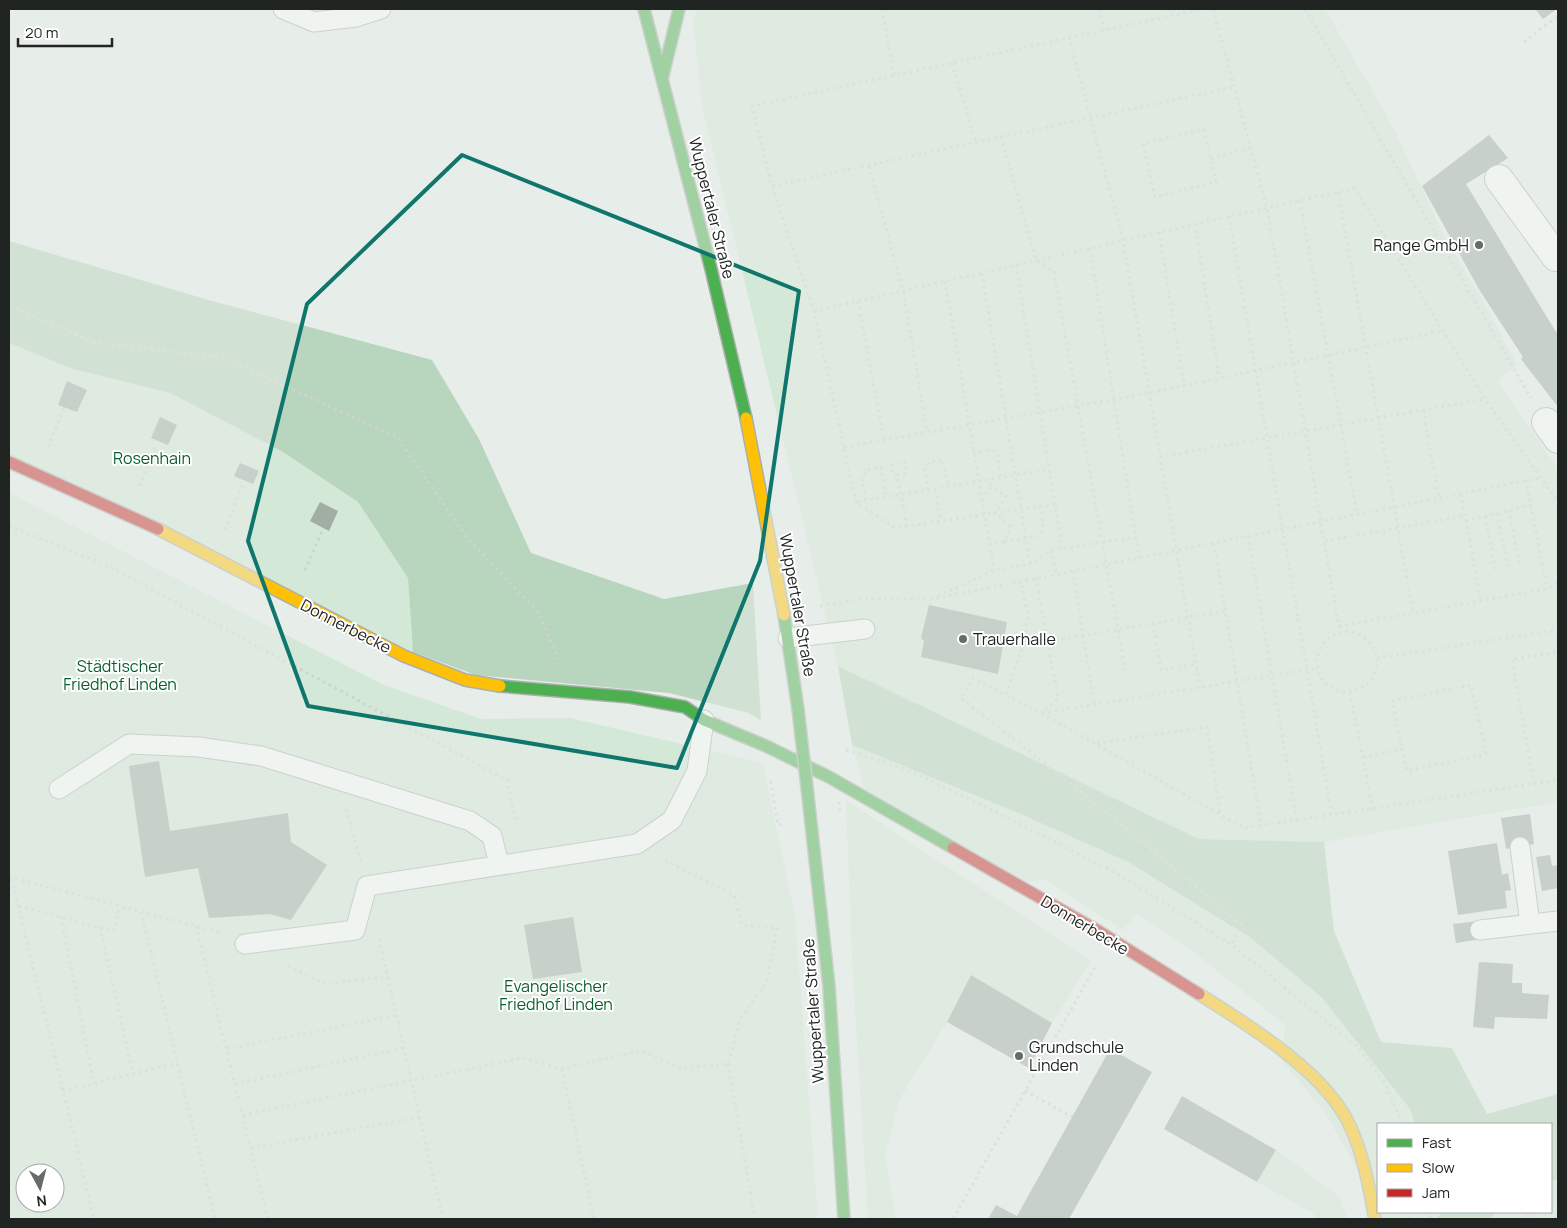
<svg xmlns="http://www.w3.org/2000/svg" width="1567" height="1228" font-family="Manrope,sans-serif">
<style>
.green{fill:#d4e8d7;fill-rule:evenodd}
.forest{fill:#b7d6bd}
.building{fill:#a1aea4}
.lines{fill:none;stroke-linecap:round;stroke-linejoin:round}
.lane-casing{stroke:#aaafab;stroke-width:21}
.street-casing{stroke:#aaafab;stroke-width:30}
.fast-casing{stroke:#aaafab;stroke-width:14}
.slow-casing{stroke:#aaafab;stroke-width:14}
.jam-casing{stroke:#aaafab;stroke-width:14}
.path{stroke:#d0d2d0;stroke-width:3;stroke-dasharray:2.5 4;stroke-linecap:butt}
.lane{stroke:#fbfcfc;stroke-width:19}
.street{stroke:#fbfcfc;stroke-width:28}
.fast{stroke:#4caf50;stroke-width:11}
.slow{stroke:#ffc107;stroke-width:11}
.jam{stroke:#c62828;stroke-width:11}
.fast-bridge-casing{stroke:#aaafab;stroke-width:14;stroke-linecap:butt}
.path-bridge{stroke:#d0d2d0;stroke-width:3;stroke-dasharray:2.5 4;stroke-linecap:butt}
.fast-bridge{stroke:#4caf50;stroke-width:11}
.marked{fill:none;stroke:#0f766e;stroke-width:4;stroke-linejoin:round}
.poi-dot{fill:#666b67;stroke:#fff;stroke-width:2}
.labels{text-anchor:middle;stroke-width:4;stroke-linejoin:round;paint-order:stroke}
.street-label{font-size:16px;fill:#212522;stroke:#fff}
.poi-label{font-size:16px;fill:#212522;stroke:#fff;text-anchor:start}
.park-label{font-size:16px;fill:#095f2a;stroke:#fff}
</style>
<rect width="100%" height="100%" fill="#e7ede8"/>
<path class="green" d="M697,9H1325L1392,125L1444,236L1484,303L1517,365L1498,381L1558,469V802L1324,842L1199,839L838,666L702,106L693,19Z
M9,343L73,369L169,393L283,452L358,502L408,578L413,652L9,458Z
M9,493L384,685L481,719L570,718L763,763L795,917L818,1219H9ZM25,1173H55V1203H25Z
M852,745L1016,812L1128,862L1251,938L1322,998L1410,1109L1415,1124H1378V1212H1441L1437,1219H1380L1371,1195L1326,1114L1282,1061L1285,1025L1195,953L1137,913L1123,930L1046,880L1017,882L864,788Z
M846,800L1091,961L1052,1023L971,975L947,1022L899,1100L885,1156L896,1219H868L852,957Z
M1276,1150L1339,1196L1347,1219H1316L1313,1213L1257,1182Z
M1558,1179V1219H1491L1495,1212H1551V1182Z"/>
<path class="forest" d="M9,241L212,301L432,360L479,439L531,553L664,599L753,583L761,721L749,713L669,693L476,675L413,652L408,578L358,502L283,452L170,393L73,369L9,343Z
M838,666L1199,839L1324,842L1334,931L1381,1042L1452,1048L1487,1114L1558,1094V1179L1551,1182V1124H1415L1410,1109L1322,998L1251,938L1128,862L1016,812L852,745Z
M1441,1212H1495L1491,1219H1437Z"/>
<path class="building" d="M1535,9H1557L1543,19Z
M1489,135L1508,158L1466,184L1556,332L1558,330V407L1521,359L1523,357L1480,291L1422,186Z
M67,381L87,390L77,412L58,405Z
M160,417L177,425L168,445L151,438Z
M240,463L259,471L253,484L234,476Z
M320,502L338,511L329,531L310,521Z
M929,605L1007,622L998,674L921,657L924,641L921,638Z
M159,761L170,831L288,813L291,842L327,865L291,920L270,914L209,918L198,868L145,877L129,766Z
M1530,814L1534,844L1506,849L1501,818Z
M1497,843L1502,875L1508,873L1511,890L1505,891L1507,908L1458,915L1448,851Z
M1550,855L1552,866L1558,865V888L1542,891L1536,857Z
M573,917L582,972L533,979L524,925Z
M1478,921L1481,939L1456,943L1453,924Z
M1479,962L1513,964L1512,983H1522V993L1549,995L1547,1019L1495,1017L1494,1029L1473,1027Z
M971,975L1052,1023L1029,1068L947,1022Z
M1110,1049L1152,1072L1069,1219H988L996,1205L1017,1216Z
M1182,1096L1276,1150L1257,1182L1164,1129Z"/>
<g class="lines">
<g class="lane-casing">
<path id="lane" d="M283,9L314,22L356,17L381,9
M788,638L865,629
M59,789L129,744L199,747L261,756L470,821L492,836L499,865
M1520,847L1530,924
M1480,930L1558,921
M245,944L355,930L367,886L637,844L672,820L697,771L704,720"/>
</g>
<g class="street-casing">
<path id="street" d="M1499,179L1556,257
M1546,422L1558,439"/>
</g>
<g class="fast-casing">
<path id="fast" d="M644,9L711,269L746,418
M662,79L679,9
M784,615L798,709
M500,686L630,697L685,707L704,720L766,746L829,777L953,848
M808,796L829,986L844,1219"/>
</g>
<g class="slow-casing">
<path id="slow" d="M746,418L784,615
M158,529L404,656L465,680L500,686
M1199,994C1248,1025 1326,1072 1350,1126C1364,1156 1369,1188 1375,1219"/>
</g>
<g class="jam-casing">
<path id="jam" d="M9,462L158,529
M953,848L1095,929L1199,994"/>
</g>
<path class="path" d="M882,9L894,75
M1099,9L1104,30
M1213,9L1267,208L1340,633
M1305,9L1531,398
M1069,37L1123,240L1200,688
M1524,42L1558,16
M952,63L976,143
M1204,129L1216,182L1155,197L1143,144Z
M1001,137L1036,260L1054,272L1126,675
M1211,159L1250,147
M869,166L903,290L927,432
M772,186L1234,87
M1338,192L1413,613
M1300,201L1357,514
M1229,216L1332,816
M1195,224L1219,378
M1159,232L1184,385
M1090,248L1139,558
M1016,265L1062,548
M982,273L1030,564
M945,281L994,570
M858,301L884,440
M9,306L93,342L222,357L397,437L468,539L539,613L558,660
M814,311L1355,188L1485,399L1558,502
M1423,410L1439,498
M48,447L64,408
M844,447L1149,393L1442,331
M973,452L992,450L998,456L1001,478
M1160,457L1485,399
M897,475L906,473L905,462L891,465L893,474L897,475L907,526
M1526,480L1547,589
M140,486L156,444
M935,489L941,521
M928,490L925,470L929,462L943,460L948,486
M1461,494L1481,601
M866,500L862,479L867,470L881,467L886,497
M982,500L992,486
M857,502L1049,469
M1055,504L895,528L856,502L814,311L772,186L752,106L1203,9
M1509,510L1520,567
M1497,513L1508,569
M1485,516L1496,571
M1466,521L1531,505
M9,526L106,565L507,780L516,824
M225,530L243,484
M1248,536L1297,821
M1325,541L1465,516
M1004,542L1039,536L1043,529L1041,506
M1214,543L1261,826
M989,544L1004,542L1011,526L995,513L1006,496L992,486L991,479
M1052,550L1056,574
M305,570L323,529
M1073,571L1094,705
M1036,578L1058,698L1042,713
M938,596L994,570L1030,564L1052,550L1136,537
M820,606L862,599H933L1540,478
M1153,623L1161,670L1196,664
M1339,626L1547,589L1558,583
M1317 662a30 30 0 1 1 60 0a30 30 0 1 1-60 0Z
M1005,641L1023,646L1225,611
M1377,658L1558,630
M1350,692L1373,810
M1006,694L1023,646L1028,616L1021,581
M1042,713L1318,668
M1097,743L1207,727L1220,813
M846,750L911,771L1012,820L1121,876L1232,945
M1363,757L1402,749L1407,771L1486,754L1471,685L1392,701L1402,749
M771,781L778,825L782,824
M1534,784L1512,659L1558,652
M346,809L361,863
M9,877L222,933
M12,879L94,1219
M19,906L113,931L120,907
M141,912L215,1219
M61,917L94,1084
M196,926L268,1219
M100,927L133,1074
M379,939L443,1219
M288,966L325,984L388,976
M227,1049L397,1015
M728,1064L755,1219
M562,1069L594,1219
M235,1084L404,1048
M63,1091L177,1063
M1025,1091L1072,1117
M243,1115L522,1058L562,1069L642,1050L679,1068L728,1064L740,1020L767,982L777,928L742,925L734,895L662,859
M1402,1124L1385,1083L1357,1046L1232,945L1241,924L1116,820L961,698L973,678L1041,713L1244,828L1558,780
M251,1148L420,1117
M1551,1206L1558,1204
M1425,1212L1433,1219
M1550,1212L1558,1219
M953,1219L1096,965
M1408,1219L1412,1212
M1521,1219L1535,1212"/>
<use href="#lane" class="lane"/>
<use href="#street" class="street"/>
<use href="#fast" class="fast"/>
<use href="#slow" class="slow"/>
<use href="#jam" class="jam"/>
<g class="fast-bridge-casing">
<path id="fast-bridge" d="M798,709L808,796"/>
</g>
<path class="path-bridge" d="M839,802L840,813"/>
<use href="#fast-bridge" class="fast-bridge"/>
</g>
<path d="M0 0H1567V1228H0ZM462,155L799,291L760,561L677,768L308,706L248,541L307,304Z" fill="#e7ede8" fill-opacity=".55" fill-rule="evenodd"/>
<path class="marked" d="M462,155L799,291L760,561L677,768L308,706L248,541L307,304Z"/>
<g class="poi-dot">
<circle cx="1479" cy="245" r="5"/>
<circle cx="963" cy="639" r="5"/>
<circle cx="1019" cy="1056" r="5"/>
</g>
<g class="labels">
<g class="street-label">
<text transform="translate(712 208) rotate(76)" y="6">Wuppertaler Straße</text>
<text transform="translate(798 605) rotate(80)" y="6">Wuppertaler Straße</text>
<text transform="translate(346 626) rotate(27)" y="6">Donnerbecke</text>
<text transform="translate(1085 925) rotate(31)" y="6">Donnerbecke</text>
<text transform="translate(813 1011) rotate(-94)" y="6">Wuppertaler Straße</text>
</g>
<g class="poi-label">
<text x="1469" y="251" text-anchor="end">Range GmbH</text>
<text x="973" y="645">Trauerhalle</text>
<text x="1029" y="1053">Grundschule<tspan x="1029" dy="18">Linden</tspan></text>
</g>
<g class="park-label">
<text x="152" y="464">Rosenhain</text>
<text x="120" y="672">Städtischer<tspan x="120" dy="18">Friedhof Linden</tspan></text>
<text x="556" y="992">Evangelischer<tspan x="556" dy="18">Friedhof Linden</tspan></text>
</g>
</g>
<rect width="1567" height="1228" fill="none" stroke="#212522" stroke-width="20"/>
<rect x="1377" y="1123" width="175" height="90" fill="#ffffff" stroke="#a6a8a7"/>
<rect x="1387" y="1139" width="25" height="8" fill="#4caf50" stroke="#a6a8a7"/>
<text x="1422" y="1148" font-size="15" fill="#212522">Fast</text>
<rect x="1387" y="1164" width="25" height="8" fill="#ffc107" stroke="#a6a8a7"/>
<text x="1422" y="1173" font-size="15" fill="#212522">Slow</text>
<rect x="1387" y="1189" width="25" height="8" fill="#c62828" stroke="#a6a8a7"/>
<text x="1422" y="1198" font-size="15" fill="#212522">Jam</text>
<g transform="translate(40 1188) rotate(173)"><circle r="24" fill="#ffffff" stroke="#a6a8a7"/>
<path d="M0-4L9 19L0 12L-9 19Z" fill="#666b67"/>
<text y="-8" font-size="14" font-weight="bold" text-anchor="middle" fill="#212522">N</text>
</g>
<path d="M18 38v8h94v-8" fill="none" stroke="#212522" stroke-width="2.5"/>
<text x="25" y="38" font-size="15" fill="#212522" stroke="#ffffff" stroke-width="4" paint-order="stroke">20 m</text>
</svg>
